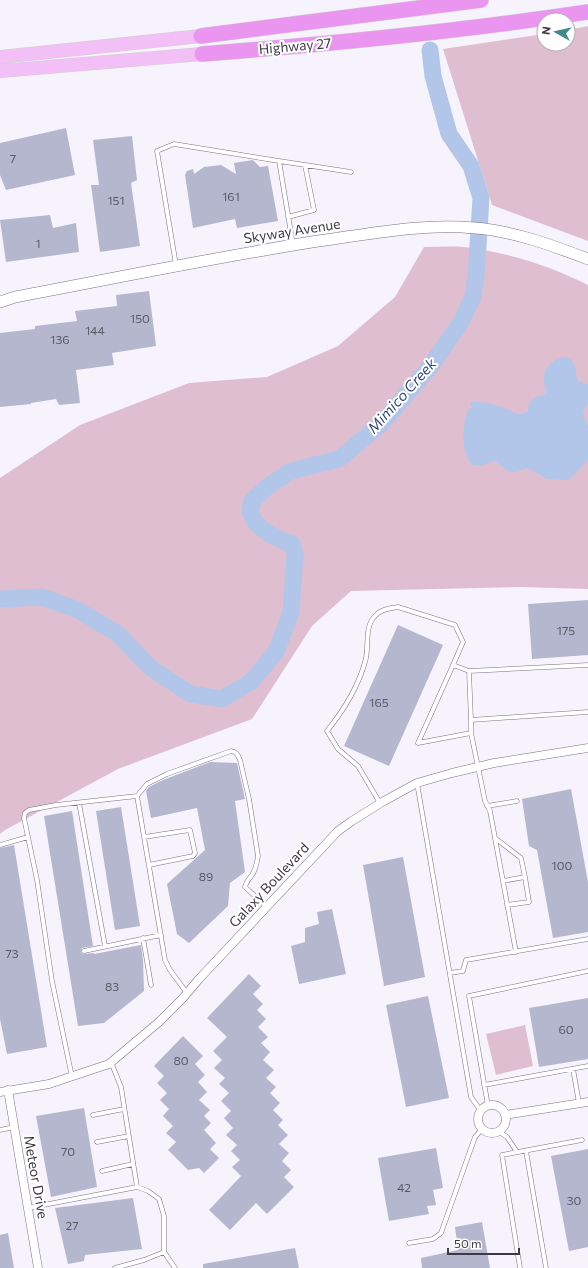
<svg xmlns="http://www.w3.org/2000/svg" width="588" height="1268" font-family="Commissioner,sans-serif">
<style>
.green{fill:#dfbfcf}
.water{fill:#b2c6e9}
.lines{fill:none;stroke-linecap:round;stroke-linejoin:round}
.river{stroke:#b2c6e9;stroke-width:17}
.building{fill:#b5b7cf}
.lane-casing{stroke:#797186;stroke-width:5}
.street-casing{stroke:#797186;stroke-width:9}
.secondary-casing{stroke:#797186;stroke-width:12}
.primary-casing{stroke:#d1d0d2;stroke-width:14}
.highway-casing{stroke:#d1d0d2;stroke-width:16}
.lane{stroke:#fff;stroke-width:4}
.street{stroke:#fff;stroke-width:8}
.secondary{stroke:#fff;stroke-width:11}
.primary{stroke:#f2bff6;stroke-width:13}
.highway{stroke:#ea95f0;stroke-width:15}
.labels{text-anchor:middle;stroke-width:4;stroke-linejoin:round;paint-order:stroke}
.number-label{font-size:12px;fill:#5c5967}
.street-label{font-size:14px;fill:#3e3a44;stroke:#fff}
.water-label{font-size:15px;font-style:italic;fill:#324c7b;stroke:#fff}
</style>
<rect width="100%" height="100%" fill="#f6f3fc"/>
<path class="green" d="M588,26V241L492,205L443,49L544,34V44H568V30Z
M424,247C437,247 451,246 464,247C506,252 551,266 588,285V589L521,587L351,591L312,626L252,719L118,769L5,830L0,834V478L80,425L189,383L267,377L338,346L395,297Z
M525,1025L533,1066L496,1075L486,1034Z"/>
<path class="water" d="M566,357C578,361 574,371 578,381L588,384V404L583,412L585,420L588,426V460L570,479L563,480L547,479L528,468L516,472H512L508,471L495,461C488,462 483,467 474,465C465,463 462,437 464,428C464,422 466,416 468,410L473,406L470,405L471,402C488,400 503,407 518,414H523L528,411C529,397 537,398 546,393C546,387 543,382 544,377C545,365 555,358 566,357Z"/>
<g class="lines">
<path class="river" d="M0,599L42,597L78,610L118,634L151,668L190,694L222,699L251,682L276,652L291,612L295,554L292,544C280,540 265,533 256,523C253,520 252,515 250,511L252,501L267,487L291,471L339,459L382,423L430,367L461,322L473,296L476,276L481,198L471,166L449,134L433,76L430,50"/>
</g>
<path class="building" d="M66,128L75,175L6,190L0,175V143Z
M132,136L137,180L131,183L140,246L100,252L91,185H99L93,140Z
M253,160L260,167L268,166L278,221L237,228L235,219L193,228L185,175L187,171L193,169L194,174L204,167L221,165L236,174L234,163Z
M50,215L53,228L76,223L79,252L6,262L0,220Z
M149,291L156,346L112,353L114,365L76,370L80,403L59,405L56,399L31,403V404L0,407V333L35,329V326L77,321L75,311L117,306L116,295Z
M588,600V655L532,659L528,604Z
M398,625L443,645L389,766L344,746Z
M210,762L237,763L245,799L235,801L245,872L230,883L228,906L189,943L177,934L167,884L205,850L197,808L151,818L146,791L149,787L163,780Z
M571,789L588,882V932L553,938L537,850L529,846L522,799Z
M121,807L140,926L115,930L96,811Z
M72,811L93,946L82,948L81,952L83,954L94,953V954L141,945L143,960L144,991L104,1023L78,1026L44,816Z
M14,845L47,1047L7,1054L0,1019V848Z
M403,857L425,977L384,986L363,865Z
M332,909L346,974L299,984L291,946L305,942V928L319,924L317,912Z
M249,974L261,986L253,994L263,1004L257,1010L266,1019L258,1027L268,1037L261,1043L270,1052L263,1060L274,1070L266,1078L276,1087L270,1093L280,1103L273,1110L283,1120L278,1125L288,1135L279,1144L289,1153L282,1161L291,1170L284,1177L294,1187L267,1214L256,1203L230,1230L209,1210L241,1176L232,1167L240,1160L231,1151L237,1145L226,1135L233,1128L224,1118L231,1111L221,1101L229,1093L219,1084L225,1078L214,1068L222,1060L213,1051L227,1037L207,1018Z
M428,996L449,1098L406,1107L386,1005Z
M588,998V1059L539,1067L529,1008Z
M183,1036L203,1056L195,1064L205,1075L198,1082L207,1092L199,1100L210,1110L204,1116L211,1123L204,1130L216,1143L210,1149L219,1158L204,1173L199,1168L188,1170L168,1150L176,1142L166,1133L173,1126L163,1116L169,1109L160,1100L167,1093L157,1083L164,1076L154,1066Z
M84,1108L97,1187L51,1197L36,1116Z
M436,1148L443,1188L433,1190L436,1205L427,1206L429,1214L389,1221L378,1158Z
M588,1149V1247L569,1251L551,1156Z
M133,1198L142,1249L85,1255L84,1261L68,1264L55,1208Z
M482,1222L490,1268H422L421,1258L458,1250L455,1227Z
M8,1233L14,1268H0V1235Z
M295,1248L299,1268H203V1264Z"/>
<g class="lines">
<g class="lane-casing">
<path id="lane" d="M279,161L351,172
M288,217L314,210L305,165
M176,265L157,151L174,144L279,161L293,245
M453,665L418,743L471,733
M469,671L471,720
M417,783L471,1097L481,1111
M137,796L147,784L167,774L231,751C237,752 238,755 240,760L249,799L258,856C257,863 256,869 252,875C249,879 246,882 245,887L267,907
M79,803L105,946
M380,803L358,766L338,749L327,731C344,710 358,687 365,662C370,647 363,627 376,615C381,609 391,608 398,607L455,625L463,642L453,665L469,671L588,665
M487,806L517,801
M144,837L190,830L195,853L193,856L149,865
M495,838L521,858L525,877L503,881
M0,845L28,837
M507,905L529,902L525,877
M143,938L151,985
M84,951L161,935
M516,952L490,811L485,801L471,733V720L588,712
M450,973L463,971L466,960L588,939
M573,1069L579,1103
M72,1077L52,981L37,880L24,818L25,813L29,810L56,805L137,796L165,960L170,970L187,993
M484,1085L588,1066
M488,1106L469,996L588,971
M93,1115L124,1109
M0,1130L14,1127
M498,1131L507,1137L517,1152
M97,1142L129,1136
M526,1151L546,1268
M102,1171L133,1164
M28,1208L137,1187L121,1087L111,1062
M409,1243L433,1239L441,1233L475,1137L482,1129
M164,1252L175,1268
M115,1268L144,1260L164,1252V1216L159,1199L148,1191L137,1187
M520,1268L502,1155L582,1140"/>
</g>
<g class="street-casing">
<path id="street" d="M8,1090L38,1268
M0,1092L49,1084L109,1064L159,1022L183,998L199,979L338,831L352,821L384,801L417,783L452,773L494,763L588,748
M478 1119a14 14 0 1 1 28 0a14 14 0 1 1-28 0Z
M505,1115L588,1102"/>
</g>
<g class="secondary-casing">
<path id="secondary" d="M0,302L15,297C116,278 217,257 318,241C370,234 422,223 475,228C514,231 551,245 588,259"/>
</g>
<g class="primary-casing">
<path id="primary" d="M0,57L201,36
M0,71L202,54"/>
</g>
<g class="highway-casing">
<path id="highway" d="M201,36L481,0
M202,54C331,44 460,31 588,12"/>
</g>
<use href="#lane" class="lane"/>
<use href="#street" class="street"/>
<use href="#secondary" class="secondary"/>
<use href="#primary" class="primary"/>
<use href="#highway" class="highway"/>
</g>
<g class="labels">
<g class="number-label">
<text x="13" y="163">7</text>
<text x="231" y="201">161</text>
<text x="116" y="205">151</text>
<text x="38" y="248">1</text>
<text x="140" y="323">150</text>
<text x="95" y="335">144</text>
<text x="60" y="344">136</text>
<text x="566" y="635">175</text>
<text x="379" y="707">165</text>
<text x="562" y="870">100</text>
<text x="206" y="881">89</text>
<text x="12" y="958">73</text>
<text x="112" y="991">83</text>
<text x="566" y="1034">60</text>
<text x="181" y="1065">80</text>
<text x="68" y="1156">70</text>
<text x="404" y="1192">42</text>
<text x="574" y="1205">30</text>
<text x="72" y="1230">27</text>
</g>
<g class="street-label">
<text transform="translate(295 46) rotate(-5)" y="5">Highway 27</text>
<text transform="translate(292 231) rotate(-9)" y="5">Skyway Avenue</text>
<text transform="translate(269 885) rotate(-47)" y="5">Galaxy Boulevard</text>
<text transform="translate(36 1177) rotate(80)" y="5">Meteor Drive</text>
</g>
<g class="water-label">
<text transform="translate(402 396) rotate(-48)" y="5">Mimico Creek</text>
</g>
</g>
<g transform="translate(556 32) rotate(278)"><circle r="19" fill="#ffffff" stroke="#b2b0b4"/>
<path d="M0-3L7 15L0 10L-7 15Z" fill="#428a8c"/>
<text y="-6" font-size="11" font-weight="bold" text-anchor="middle" fill="#3e3a44">N</text>
</g>
<path d="M448 1248v6h71v-6" fill="none" stroke="#3e3a44" stroke-width="2"/>
<text x="454" y="1248" font-size="12" fill="#3e3a44" stroke="#ffffff" stroke-width="3" paint-order="stroke">50 m</text>
</svg>
